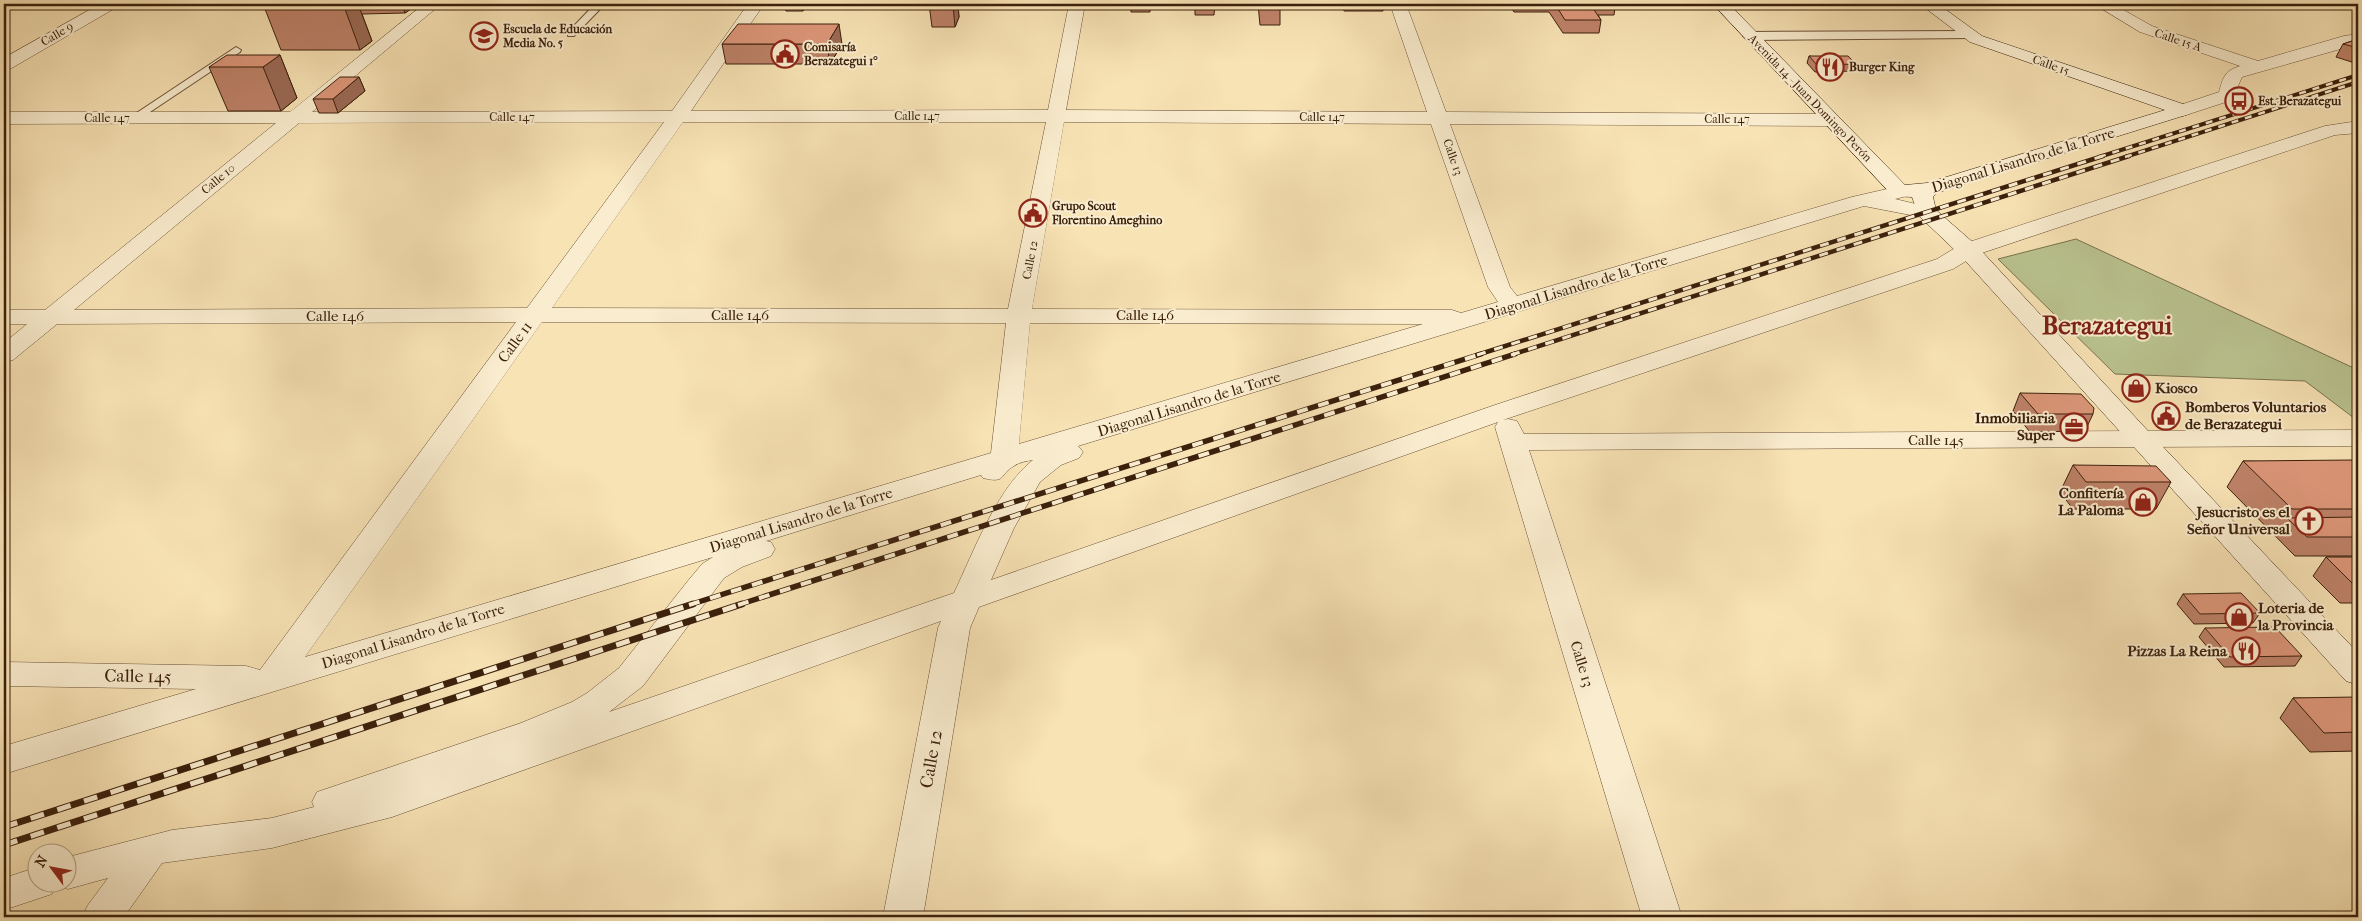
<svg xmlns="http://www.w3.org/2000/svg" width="2362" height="921" font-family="'IM FELL French Canon',serif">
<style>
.green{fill:#bac490;stroke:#7a724e}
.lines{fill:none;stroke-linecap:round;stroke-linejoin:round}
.service-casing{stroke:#6a5136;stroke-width:2}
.pedestrian-casing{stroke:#6a5136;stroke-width:2}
.minor-casing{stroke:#6a5136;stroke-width:1}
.secondary-casing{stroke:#3b200c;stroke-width:1}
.service{fill:#faedcf;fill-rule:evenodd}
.pedestrian{fill:#faedcf;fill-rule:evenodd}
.minor{fill:#faedcf;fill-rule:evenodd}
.secondary{fill:#faedcf;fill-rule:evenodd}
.rail-far3-casing{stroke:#3b200c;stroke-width:4}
.rail-far2-casing{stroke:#3b200c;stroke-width:4.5}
.rail-far1-casing{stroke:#3b200c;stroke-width:5.5}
.rail-casing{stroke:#3b200c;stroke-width:7}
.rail-far3{stroke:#faedcf;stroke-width:2.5;stroke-dasharray:7;stroke-linecap:butt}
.rail-far2{stroke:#faedcf;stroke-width:3;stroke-dasharray:9;stroke-linecap:butt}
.rail-far1{stroke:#faedcf;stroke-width:4;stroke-dasharray:11;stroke-linecap:butt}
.rail{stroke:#faedcf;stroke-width:5;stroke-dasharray:14;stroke-linecap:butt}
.wall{fill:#be8269;stroke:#3b200c}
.shaded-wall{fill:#9b6a55;stroke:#3b200c}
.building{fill:#dd977a;stroke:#3b200c}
.labels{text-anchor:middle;stroke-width:4;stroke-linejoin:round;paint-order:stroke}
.far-poi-label{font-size:12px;font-weight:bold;fill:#3b200c;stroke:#faedcf;text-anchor:start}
.far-street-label{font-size:12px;fill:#3b200c;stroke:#faedcf}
.street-label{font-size:15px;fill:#3b200c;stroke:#faedcf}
.poi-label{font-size:15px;font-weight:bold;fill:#3b200c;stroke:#faedcf;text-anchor:end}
.near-street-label{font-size:18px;fill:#3b200c;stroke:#faedcf}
.town-label{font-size:25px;font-weight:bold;fill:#7a1f14;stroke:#faedcf}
</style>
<rect width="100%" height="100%" fill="#f8e3b5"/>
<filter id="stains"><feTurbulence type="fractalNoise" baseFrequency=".004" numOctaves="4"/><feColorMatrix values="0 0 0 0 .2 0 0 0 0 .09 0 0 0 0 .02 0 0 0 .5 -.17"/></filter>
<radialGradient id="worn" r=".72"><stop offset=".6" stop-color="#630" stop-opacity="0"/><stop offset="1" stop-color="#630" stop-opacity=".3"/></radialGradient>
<path class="green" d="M2076,239L2358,370V421L2305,381L2115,374L1998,259Z"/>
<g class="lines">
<g class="service-casing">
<path id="service" d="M595,4H605L574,36H568V32Z
M236,47L241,50L240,52L138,120L134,121L129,118Z"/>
</g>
<g class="pedestrian-casing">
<path id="pedestrian" d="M1968,31L1973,32L1975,35L1973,38L1750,40L1743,36L1750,32Z"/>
</g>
<g class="minor-casing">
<path id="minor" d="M100,4H119L117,7L10,69L4,70V58Z
M424,4H441L312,112L672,111L748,4H764L691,111L1048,110L1069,4H1085L1066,110L1427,112L1390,4H1406L1446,112L1830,114L1837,116L1839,120L1837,124L1830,126L1450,124L1510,287L1517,296L1852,197L1900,186L1907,188L1910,192L1907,196L1895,199L1933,208L1937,212L1933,216L1926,218L1864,206L1078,446L1083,452L1079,458L1061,465L1040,482L1014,528L991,580L1495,405L1937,259L1960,245L2325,126L2358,121V133L2335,135L1976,255L1953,269L1503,420L1508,419L1517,421L1524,434L2358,430V446L1529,450L1682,917H1642L1495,427L1498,422L979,607L970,628L923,917H883L938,628L941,621L392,817L272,848L162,863L124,917H82L88,905L108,878L68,889L56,885L52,894L4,910V878L38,867V884H68V857L172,830L272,818L314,807L312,802L317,792L521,723L572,702L587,693L619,668L687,582L702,564L713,557L4,774V746L196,689L4,686V662L246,666L260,670L516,322L57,324L13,360L4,362V343L27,324H4V310H45L276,123L4,124V112H290ZM664,122L527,308L74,310L299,123ZM683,122H1046L1008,309L552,308ZM1064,122L1431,124L1488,287L1498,302L1461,313L1452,310L1032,309ZM542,322L1006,323L991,453L305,657ZM1030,323L1423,324L1019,444ZM1033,460C997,488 974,551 954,593L609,712L643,686L724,578L742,567L771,556L775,549L771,542L766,541L981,475L983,478C1007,484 999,474 1014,466C1019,462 1027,461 1033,460Z
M2094,4H2113L2152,26L2258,61L2344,36L2358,34V44L2242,77L2232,100L2183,116L2177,114L2174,110L2177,106L2219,92C2223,78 2224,71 2240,66L2140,32Z
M2348,4H2358V9L2350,7Z"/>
</g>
<g class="secondary-casing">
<path id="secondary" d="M1713,4H1729L1905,185L1927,183L2165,110L1970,42L1920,4H1938L1982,36L2189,106L2192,110L2189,114L1936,193L1933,197L1936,210L1976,245L2149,432L2358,653V685L2346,681L1960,255L1919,216L1912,197L1893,196Z"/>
</g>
<use href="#service" class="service"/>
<use href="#pedestrian" class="pedestrian"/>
<use href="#minor" class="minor"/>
<use href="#secondary" class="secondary"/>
<g class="rail-far3-casing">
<path id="rail-far3" d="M2099,157L2358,75
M2125,157L2358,82"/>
</g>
<g class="rail-far2-casing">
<path id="rail-far2" d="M1477,355L2103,156
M1511,355L2129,156"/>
</g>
<g class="rail-far1-casing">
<path id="rail-far1" d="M689,605L1481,354
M738,605L1515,354"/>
</g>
<g class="rail-casing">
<path id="rail" d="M4,827L693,604
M4,845L742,604"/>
</g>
<use href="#rail-far3" class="rail-far3"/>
<use href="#rail-far2" class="rail-far2"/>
<use href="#rail-far1" class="rail-far1"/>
<use href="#rail" class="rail"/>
</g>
<path class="wall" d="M332,4H418L405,13L362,14L372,41L360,50H281L265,9L306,6H329Z
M764,4H807L803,11H786L785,8H765Z
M929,4H963V6H958L959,17L955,27H932Z
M1088,4H1109L1088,5Z
M1131,4H1150V12H1131Z
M1195,4H1215L1214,15H1195Z
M1258,4H1280V25H1260Z
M1342,4H1384L1383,11H1344Z
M1412,4H1463V8H1453V9H1432L1430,5H1413Z
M1509,4H1612L1615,8L1614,15H1598L1601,20L1599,33H1563L1549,12H1514Z
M2358,39V64L2336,57L2343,44Z
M722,44H842L830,64H726Z
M280,55L297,98L281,111H228L209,67Z
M1809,56L1856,64L1854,71L1815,72L1807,63Z
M359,77L365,91L338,113H319L313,99Z
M2020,393L2093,414L2085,431L2030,432L2013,411Z
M2243,461L2358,464V556H2295L2227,487Z
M2073,465L2171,482L2156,509H2073L2060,492Z
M2326,557H2358V603H2340L2313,576Z
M2183,594L2260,613L2253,623L2194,624L2177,604Z
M2205,628L2302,656L2295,666L2224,667L2199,637Z
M2293,698L2358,699V751L2310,752L2280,718Z"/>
<path class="shaded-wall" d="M299,4H306L308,9L296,6Z
M352,4H358L372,41L360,50L345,9Z
M402,4H418L405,13Z
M802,4H807L803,11L802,5Z
M953,4H958L959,17L955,27Z
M839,24L842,44L830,64L827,44Z
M280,55L297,98L281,111L263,67Z
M359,77L365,91L338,113L333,99Z"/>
<path class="building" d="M273,4H299L296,6H329L332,4H352L345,9H265Z
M785,4H802V5H785Z
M1555,4H1590L1601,20H1565Z
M1590,4H1612L1615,8H1593Z
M738,24H839L827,44H722Z
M2358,39V48L2343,44Z
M227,55H280L263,67H209Z
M1809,56H1848L1856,64L1817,65Z
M340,77H359L333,99H313Z
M2020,393L2081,394L2094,408L2093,414H2038Z
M2354,460L2358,464V509H2292L2243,461Z
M2073,465L2156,466L2171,482H2086Z
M2358,517V537H2307L2287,518Z
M2326,557H2358V584H2353Z
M2241,593L2260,613L2200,614L2183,594Z
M2275,627L2302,656L2230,657L2205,628Z
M2356,697L2358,699V732L2324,733L2293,698Z"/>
<defs>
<g id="school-ring" transform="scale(1.4375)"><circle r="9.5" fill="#faedcf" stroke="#8f2418" stroke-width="1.5"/><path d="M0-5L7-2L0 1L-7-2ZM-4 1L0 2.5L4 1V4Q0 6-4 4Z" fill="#8f2418"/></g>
<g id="civic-ring" transform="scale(1.4375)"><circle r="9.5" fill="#faedcf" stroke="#8f2418" stroke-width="1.5"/><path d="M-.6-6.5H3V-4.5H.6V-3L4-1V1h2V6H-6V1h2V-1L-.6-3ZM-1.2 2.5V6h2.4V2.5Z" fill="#8f2418"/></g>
<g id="restaurant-ring" transform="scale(1.4375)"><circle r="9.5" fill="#faedcf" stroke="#8f2418" stroke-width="1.5"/><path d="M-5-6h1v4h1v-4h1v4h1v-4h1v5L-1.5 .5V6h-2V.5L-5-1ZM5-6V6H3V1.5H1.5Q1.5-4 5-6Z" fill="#8f2418"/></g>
<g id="bus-ring" transform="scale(1.4375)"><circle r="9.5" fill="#faedcf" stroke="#8f2418" stroke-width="1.5"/><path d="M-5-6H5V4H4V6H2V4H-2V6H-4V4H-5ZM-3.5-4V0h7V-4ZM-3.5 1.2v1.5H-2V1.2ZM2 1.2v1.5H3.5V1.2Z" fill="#8f2418"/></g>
<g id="shop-ring" transform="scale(1.4375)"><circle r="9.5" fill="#faedcf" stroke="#8f2418" stroke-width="1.5"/><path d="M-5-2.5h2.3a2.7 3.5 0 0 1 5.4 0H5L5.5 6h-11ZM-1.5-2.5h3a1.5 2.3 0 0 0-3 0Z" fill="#8f2418"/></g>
<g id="office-ring" transform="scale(1.4375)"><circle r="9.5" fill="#faedcf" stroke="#8f2418" stroke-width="1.5"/><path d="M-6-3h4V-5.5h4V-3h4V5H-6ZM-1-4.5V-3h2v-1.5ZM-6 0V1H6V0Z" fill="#8f2418"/></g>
<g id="church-ring" transform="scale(1.4375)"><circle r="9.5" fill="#faedcf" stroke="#8f2418" stroke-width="1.5"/><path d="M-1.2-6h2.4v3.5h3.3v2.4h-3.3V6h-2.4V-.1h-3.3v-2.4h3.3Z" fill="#8f2418"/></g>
</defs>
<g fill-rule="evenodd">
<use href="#school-ring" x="484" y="36"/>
<use href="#civic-ring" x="785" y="54"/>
<use href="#restaurant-ring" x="1830" y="67"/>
<use href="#bus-ring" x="2239" y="101"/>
<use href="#civic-ring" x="1033" y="213"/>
<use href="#shop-ring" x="2136" y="388"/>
<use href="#civic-ring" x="2166" y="416"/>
<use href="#office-ring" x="2074" y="427"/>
<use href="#shop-ring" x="2143" y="502"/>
<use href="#church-ring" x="2309" y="521"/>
<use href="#shop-ring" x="2239" y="617"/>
<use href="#restaurant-ring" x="2246" y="651"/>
</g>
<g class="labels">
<g class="far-poi-label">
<text x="503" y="33">Escuela de Educación<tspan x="503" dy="14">Media No. 5</tspan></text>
<text x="804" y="51">Comisaría<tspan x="804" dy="14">Berazategui 1°</tspan></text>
<text x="1849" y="71">Burger King</text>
<text x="2258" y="105">Est. Berazategui</text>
<text x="1052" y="210">Grupo Scout<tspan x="1052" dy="14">Florentino Ameghino</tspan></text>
</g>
<g class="far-street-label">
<text transform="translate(57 34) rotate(-30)" y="4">Calle 9</text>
<text transform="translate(2178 40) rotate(18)" y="4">Calle 15 A</text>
<text transform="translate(2051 65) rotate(19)" y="4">Calle 15</text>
<text transform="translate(1810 98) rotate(46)" y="4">Avenida 14 - Juan Domingo Perón</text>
<text x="917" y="120">Calle 147</text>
<text x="512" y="121">Calle 147</text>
<text x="1322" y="121">Calle 147</text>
<text x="107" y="122">Calle 147</text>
<text x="1727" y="123">Calle 147</text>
<text transform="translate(1453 157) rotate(71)" y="4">Calle 13</text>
<text transform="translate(218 179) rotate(-40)" y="4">Calle 10</text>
<text transform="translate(1030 260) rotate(-79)" y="4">Calle 12</text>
</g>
<g class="street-label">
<text transform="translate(2023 160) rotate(-17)" y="5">Diagonal Lisandro de la Torre</text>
<text transform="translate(1576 287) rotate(-17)" y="5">Diagonal Lisandro de la Torre</text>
<text x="740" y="320">Calle 146</text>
<text x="1145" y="320">Calle 146</text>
<text x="335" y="321">Calle 146</text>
<text transform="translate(515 342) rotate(-54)" y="5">Calle 11</text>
<text transform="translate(1189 404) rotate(-17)" y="5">Diagonal Lisandro de la Torre</text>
<text x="1936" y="445">Calle 145</text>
<text transform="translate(801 520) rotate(-17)" y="5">Diagonal Lisandro de la Torre</text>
<text transform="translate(413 636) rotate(-17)" y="5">Diagonal Lisandro de la Torre</text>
<text transform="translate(1582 664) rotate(73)" y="5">Calle 13</text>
</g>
<g class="poi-label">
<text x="2155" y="393" text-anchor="start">Kiosco</text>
<text x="2185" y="412" text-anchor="start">Bomberos Voluntarios<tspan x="2185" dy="17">de Berazategui</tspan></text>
<text x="2055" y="423">Inmobiliaria<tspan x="2055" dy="17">Super</tspan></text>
<text x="2124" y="498">Confitería<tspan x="2124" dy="17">La Paloma</tspan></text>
<text x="2290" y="517">Jesucristo es el<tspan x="2290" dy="17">Señor Universal</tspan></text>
<text x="2258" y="613" text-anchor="start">Loteria de<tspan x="2258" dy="17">la Provincia</tspan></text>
<text x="2227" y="656">Pizzas La Reina</text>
</g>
<g class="near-street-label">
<text transform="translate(138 676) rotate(1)" y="6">Calle 145</text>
<text transform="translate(931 759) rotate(-80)" y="6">Calle 12</text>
</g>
<g class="town-label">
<text x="2107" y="334">Berazategui</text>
</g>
</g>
<rect width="2362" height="921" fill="none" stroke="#f8e3b5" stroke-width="20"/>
<rect x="5" y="5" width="2352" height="911" fill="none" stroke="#3b200c" stroke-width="2.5"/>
<rect x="10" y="10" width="2342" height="901" fill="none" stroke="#3b200c"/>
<g transform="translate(52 868) rotate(302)"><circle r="24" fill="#faedcf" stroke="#ae9b81"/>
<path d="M0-4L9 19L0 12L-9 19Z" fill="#8f2418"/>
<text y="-8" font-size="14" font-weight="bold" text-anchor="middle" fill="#3b200c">N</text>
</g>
<rect width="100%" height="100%" filter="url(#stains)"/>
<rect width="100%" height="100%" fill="url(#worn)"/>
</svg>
